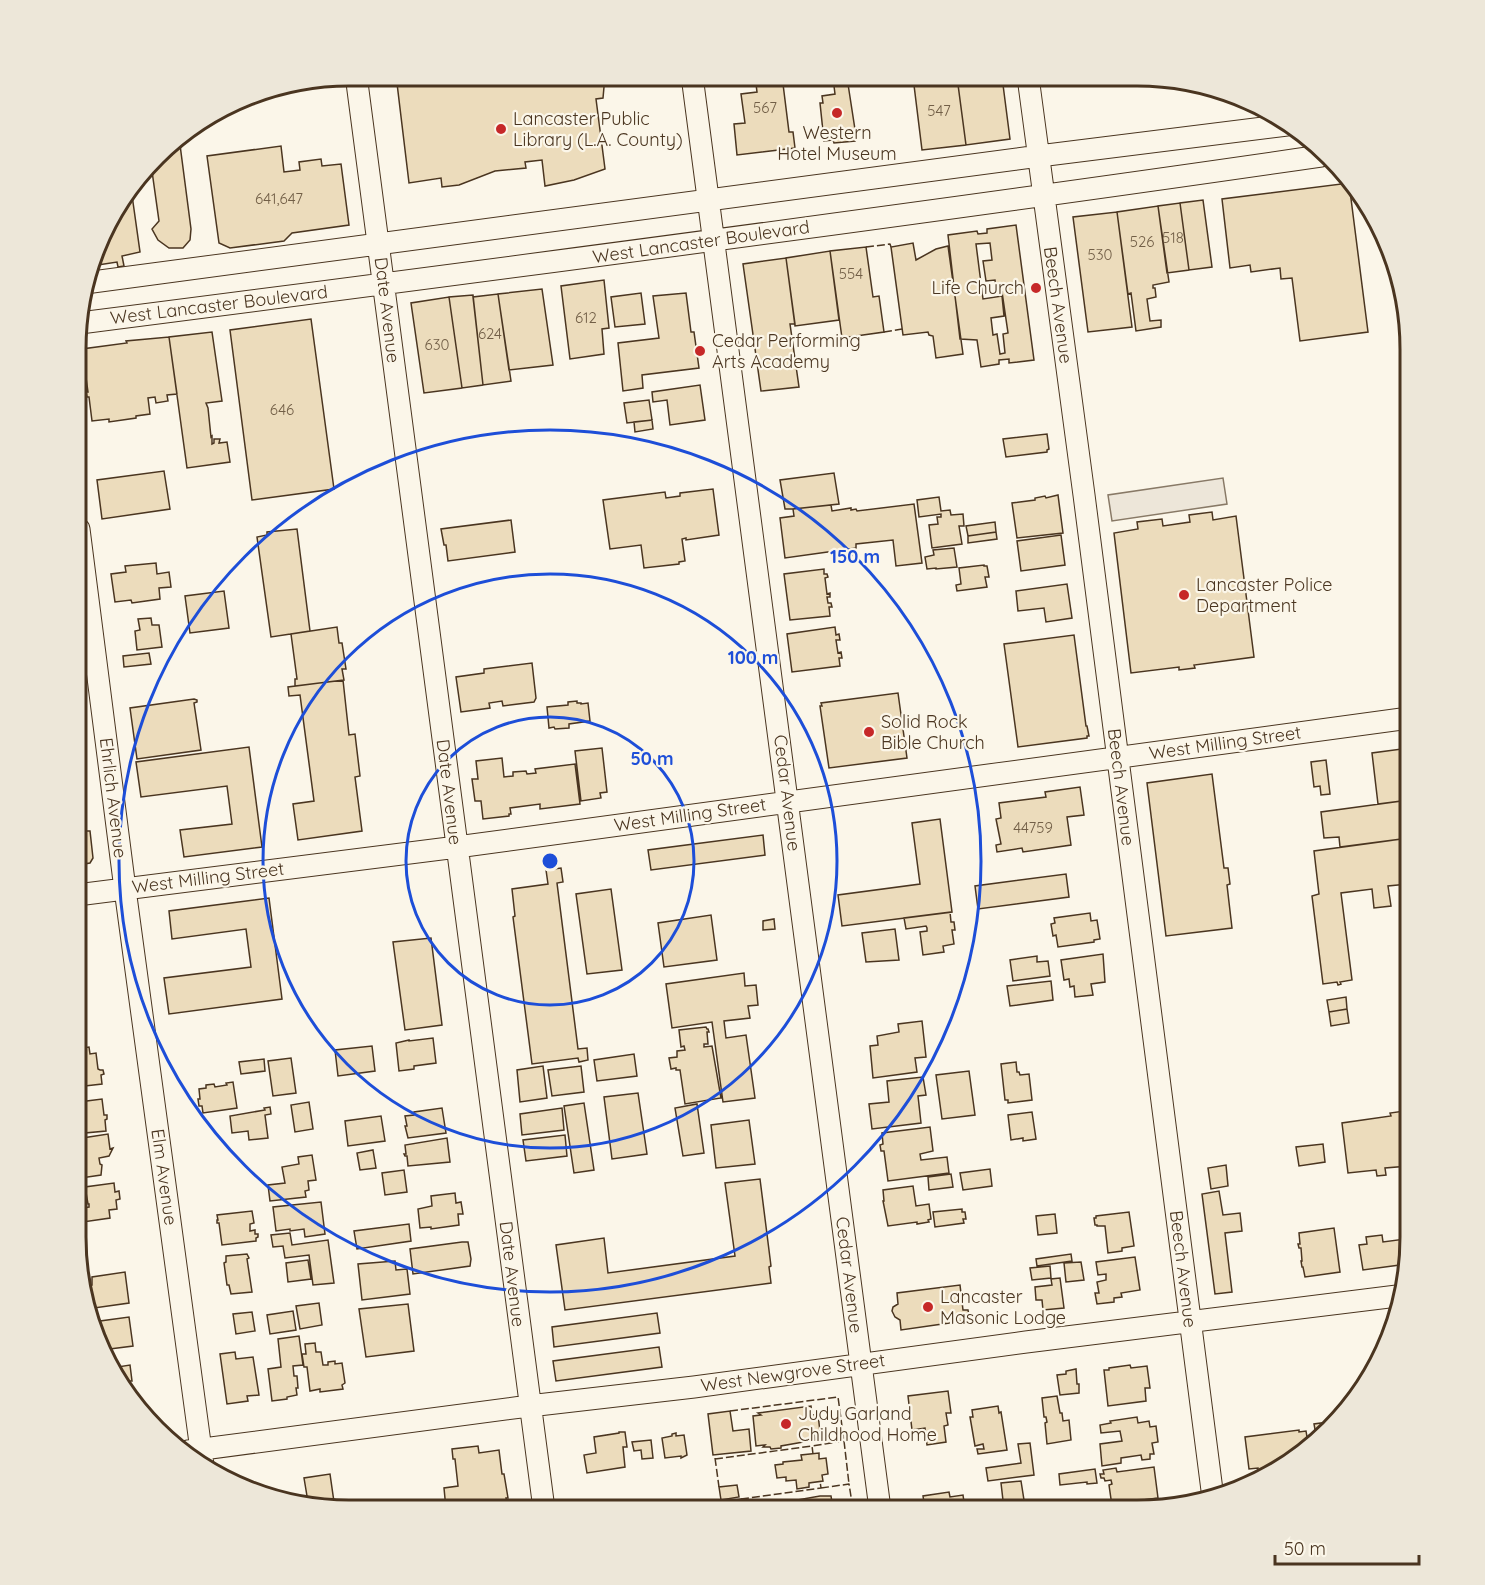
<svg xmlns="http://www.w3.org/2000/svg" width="1485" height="1585" font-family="Quicksand,sans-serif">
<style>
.green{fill:#ede6d9;stroke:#887966;stroke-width:1.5}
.building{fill:#ecdcbc;stroke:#4a3520;stroke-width:1.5;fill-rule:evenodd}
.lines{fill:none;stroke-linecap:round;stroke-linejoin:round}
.minor-casing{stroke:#4a3520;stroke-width:23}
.minor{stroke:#fbf6e9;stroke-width:21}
.fence{stroke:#4a3520;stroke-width:1.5;stroke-dasharray:8 3;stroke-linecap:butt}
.wall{stroke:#4a3520;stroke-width:3}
.ring{fill:none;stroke:#1d4ed8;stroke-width:3}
.poi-dot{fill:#c62828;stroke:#fbf6e9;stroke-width:2}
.labels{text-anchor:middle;stroke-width:4.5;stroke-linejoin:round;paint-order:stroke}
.number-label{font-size:15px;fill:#725f47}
.poi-label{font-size:18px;fill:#4a3520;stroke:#fbf6e9;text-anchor:start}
.street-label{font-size:18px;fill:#4a3520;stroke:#fbf6e9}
.rim{fill:none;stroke:#4a3520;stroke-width:3}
.centre{fill:#1d4ed8;stroke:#fbf6e9;stroke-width:3}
.ring-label{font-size:18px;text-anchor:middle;font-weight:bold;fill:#1d4ed8;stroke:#fbf6e9;stroke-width:4.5;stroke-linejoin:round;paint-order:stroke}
</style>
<rect width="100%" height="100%" fill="#fbf6e9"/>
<path class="green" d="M1223,478L1227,504L1112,521L1108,495Z"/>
<path class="building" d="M396,75L593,76V79L600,78L604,87L603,98L596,99L605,169L574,180L545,186L542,160L525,162L526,168L495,171L459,185L442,187L441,178L409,183Z
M755,76H782L789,132H793L795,148L737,155L734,124L745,123L741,94L757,92Z
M913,77H957L966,145L922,150Z
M957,77H1002L1010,139L966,145Z
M848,84L856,136H854L855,141L834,143L833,140L824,141L820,103H823L822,96L835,94L834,86Z
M179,137L191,229L190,240L183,248H169L158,240L152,229L159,221L151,164L168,143Z
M281,146L284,172L300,170L299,162L321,159L322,166L341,164L349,225L292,233L284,241L230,248L219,243L207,156Z
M1349,183L1368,332L1300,341L1292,278L1281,279L1280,268L1251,272L1250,265L1230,268L1222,199Z
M131,188L140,252L122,256L124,266L118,267L117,262L91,266L112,211Z
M1203,200L1212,267L1189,270L1180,203Z
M1180,203L1189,270L1167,273L1158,206Z
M1158,206L1169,282L1153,285V288H1155L1156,297L1147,299L1150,321L1161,320V327L1136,331L1131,293L1128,294L1117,212Z
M1117,212L1132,327L1088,332L1073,217Z
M1016,225L1034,360L1009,363V359L999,360V364L981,367L977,340L960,339L948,235L977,231L978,234L987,233V229ZM990,243L992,260L983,261L986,281L995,280L997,293L1002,292L1008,333L1003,334L1005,353L1000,354L997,334L993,335L991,318L1004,316L1002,296L983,299L976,244Z
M913,243L916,260L936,249L948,246L963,354L936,358L933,336L929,335L928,332L903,335L891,247Z
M866,247L873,297L879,296L884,332L842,338L830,251Z
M830,251L839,320L795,326L786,258Z
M786,258L795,324H790L799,387L761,391L743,264Z
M604,280L609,328L602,329L604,354L570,359L561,286Z
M542,289L553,365L509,370L498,294Z
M641,293L645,324L615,327L611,297Z
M686,293L691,332H694L699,368L642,375L643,388L623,391L618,343L659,338L653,296Z
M498,294L511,381L483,385L473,297Z
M473,295L483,385L462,388L449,297Z
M449,297L462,388L424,393L411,303Z
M311,319L334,489L252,500L230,330Z
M212,332L222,401L206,403L208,408L211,437L212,436V444L214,443V439H220L219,443L227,442L230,462L187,468L169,337Z
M169,337L177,394L167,395L168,401L156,403L155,397L148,398L150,414L136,416V418L109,422V419L92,421L89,397H87L86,392H88L82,349L127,343L126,341Z
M700,385L705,420L670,425L667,400L653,402L652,392Z
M649,400L652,420L627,423L624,403Z
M652,420L653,429L635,432L634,422Z
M1047,434L1049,449L1047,450V452L1006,457L1003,439Z
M164,471L170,509L102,519L97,480Z
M834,473L839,504L793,509H785L780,480Z
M713,489L719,535L686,540V538L682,539L685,561L679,562V564L644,568L641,545L610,549L603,500L665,492L666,498L680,496V493Z
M1058,495L1063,533L1017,538L1012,503L1035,500V498L1045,496L1046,498Z
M939,497L941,511L950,510L951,515L963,514L964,526H959L962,544L932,548L929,525L938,524L937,517H941V514L919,517L917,500Z
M914,504L922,563L896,566L893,540L856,544V548L785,558L780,518L794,516L793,509L831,505L832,511L851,508V510L856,509L857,511Z
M1212,512L1213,520L1236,516L1254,657L1194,665L1195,668L1179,670V667L1131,673L1114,533L1138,529L1137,522L1162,519L1163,526L1190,522L1189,515Z
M511,520L515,552L448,561L446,545H444L441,529Z
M995,522L996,532L968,536L966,526Z
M297,529L310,631L271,637L257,537L267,535V532Z
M996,532L997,539L968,543V536Z
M1061,535L1065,565L1021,571L1017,541Z
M954,548L957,567L936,569V568L927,569L925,557L934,555L933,550Z
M156,563L157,574L169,572L171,587L159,588L160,599L132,603L131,600L115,602L111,574L126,572L125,566Z
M984,565V566H987L989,577H985L987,587L957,591L956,585L961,584L959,568Z
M824,569V574H827L828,577L825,578L827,594L830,593V597H827L828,603H831L832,607H829L830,616L790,620L784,574Z
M1067,584L1072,618L1046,622L1044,608L1018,611L1016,591Z
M224,591L229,628L190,633L185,596Z
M151,618L152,625H159L162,647L137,650L135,631L140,630L138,619Z
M337,627L339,643H342L346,669H342L344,680L295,686V679H297L291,634Z
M835,627L836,635L839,634L840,640H836L838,653L841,652L842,658H839L840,666L792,672L787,634Z
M1074,635L1086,726H1087L1089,736H1087V738L1018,747L1004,644Z
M149,653L151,664L124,667L123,656Z
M532,663L536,698L534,702L503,706L502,701L489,703L490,708L461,712L456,677L484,673V669Z
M343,680L349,735L355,734L360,776L355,777L362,831L298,840L293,804L314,801L300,695L289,696L288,687Z
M898,693L907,758L829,768L820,706H822L821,703Z
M194,699L197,700V702L194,703L201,750L137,759L130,708Z
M577,701V703H581V704L588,703L590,721L569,724V728L555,729L554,727L549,728L547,707L568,705V702Z
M249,747L262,847L184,857L180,830L232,824L227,786L141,797L136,762Z
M602,748L607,792L600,793L601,798L581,801L575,751Z
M1409,748V800L1378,804L1372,753Z
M502,758L504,777L513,776V772L526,771L527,774L536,773L535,769L575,764L580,804L540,809V804L510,808L511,814H509V816L483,819L481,801H475L472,779H478L476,761Z
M1326,760L1330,794L1321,795L1320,786L1314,787L1311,762Z
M1212,774L1224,868H1228L1230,884L1227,885L1232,928L1166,936L1147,783Z
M1080,787L1084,815L1067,817L1071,845L1023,852L1022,848L997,852L996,845L1001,844L996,819L1001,818L999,803L1046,797L1045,792Z
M1409,800V838L1340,847L1339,837L1324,838L1321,812Z
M940,819L952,912L842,926L838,895L920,884L912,823Z
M85,828V831H90L93,858L90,863L77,865L78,829Z
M763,835L765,855L651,870L648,850Z
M1409,838V894L1408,884L1388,886L1391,906L1374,908L1372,889L1341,893L1352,980L1340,982L1341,984L1338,985L1337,982L1323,984L1312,896L1319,894L1314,851Z
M561,868L563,882L557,883L578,1049L587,1048L588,1060L579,1062L578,1058L532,1064L513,917L515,916L512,889L548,884L546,870Z
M1066,874L1069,897L978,909L975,886Z
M611,889L622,970L587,974L576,894Z
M269,898L282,999L169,1014L164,978L251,967L246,929L172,939L169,911Z
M950,912L951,922H954L955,930H952L954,944L943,946L944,952L923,955L920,932L927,931V928L926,926L906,929L904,918Z
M1090,913L1091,921L1097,920L1100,939L1094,940V942L1058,947L1056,935L1053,936L1051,924L1055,923L1054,918Z
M711,915L717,960L664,967L658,923Z
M774,919L775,929L763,930V921Z
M895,929L899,960L866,962L862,933Z
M431,938L442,1025L405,1030L393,942Z
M1103,954L1105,982L1091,984L1093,995L1075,997L1074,986L1070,987L1069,979L1064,980L1061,960Z
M1037,956V962L1048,961L1050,976L1013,981L1010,960Z
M744,973L745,986L756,985L758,1005L748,1006L750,1018L724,1021L726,1038L746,1035L755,1098L723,1102L712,1022L672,1028L666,984Z
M1051,981L1053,1000L1010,1006L1007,986Z
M1346,997L1347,1009L1329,1012L1327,1000Z
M1347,1009L1349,1023L1331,1026L1329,1012Z
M922,1021L926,1057L915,1058L917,1072L873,1078L870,1046L878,1045L877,1036L899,1032L898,1024Z
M706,1027L707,1029H708L709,1032H707L708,1044H704V1047L712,1046L721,1098L685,1104L680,1070H676V1068L671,1069L669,1058L677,1057V1051L685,1050L684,1046L681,1047L679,1030Z
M433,1038L436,1063L414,1066V1069L399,1071L396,1043L409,1040V1041Z
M372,1046L375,1071L338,1076L335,1050Z
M89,1047L90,1054L96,1053L98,1069L100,1070H103L104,1074L101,1075L102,1084L76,1087L77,1049Z
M634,1054L637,1076L597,1081L594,1060Z
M291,1058L296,1093L273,1096L268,1061Z
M264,1059L265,1071L241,1074L239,1062Z
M1016,1062L1017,1072H1019L1020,1075L1029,1074L1032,1100L1008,1103V1100H1005L1001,1064Z
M543,1066L547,1098L520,1102L517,1070Z
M581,1066L584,1092L552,1096L548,1070Z
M969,1071L975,1115L942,1119L936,1075Z
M923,1077L926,1095L918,1096L921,1123L872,1129L869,1104L889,1102L887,1081Z
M233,1082L237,1108L203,1113L202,1106H199L198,1099H200L199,1089L206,1088V1085L214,1084L215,1087L227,1085L226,1083Z
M638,1093L647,1154L612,1159L604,1097Z
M102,1099L104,1115H107V1119L105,1120L106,1131L85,1133V1135L76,1137V1133L83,1132V1130H76V1107H80L79,1102Z
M309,1102L313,1129L295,1132L291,1105Z
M584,1103L594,1170L574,1173L564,1106Z
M697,1104L704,1153L683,1156L675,1108Z
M270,1107L271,1114L265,1115L268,1138L249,1140L248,1131L232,1133L230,1116L265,1110L264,1108Z
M442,1108L446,1133L408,1138L405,1126H407L405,1116L414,1115V1112Z
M562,1108L564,1130L522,1135L520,1114Z
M1404,1111L1405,1120L1408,1119L1409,1127V1166L1385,1168L1386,1175L1377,1176L1376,1170L1348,1173L1342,1123L1391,1116L1390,1113Z
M1032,1112L1036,1139L1023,1141V1138L1011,1140L1008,1115Z
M381,1116L385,1141L348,1146L345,1121Z
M749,1120L755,1164L716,1168L711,1125Z
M930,1127L933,1151L920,1154L921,1160L947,1157L949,1173L888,1181L884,1151H881L880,1145L883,1144L882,1133Z
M108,1134L110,1149L113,1148L109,1156L99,1158L100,1164L102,1165L101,1175L81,1178L80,1167L76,1168V1139Z
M565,1135L567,1156L526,1161L523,1140Z
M447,1138L450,1162L408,1166L407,1156H405L404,1154H406L405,1145Z
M1323,1144L1325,1162L1299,1166L1296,1147Z
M373,1150L376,1168L360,1170L357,1153Z
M312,1155L316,1180L308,1181L309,1190L305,1191L306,1197L270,1201L268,1185L285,1183L282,1167L299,1164L298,1157Z
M1226,1165L1228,1186L1211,1189L1208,1168Z
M990,1169L992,1186L963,1190L960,1173Z
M404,1170L407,1192L385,1195L382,1173Z
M951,1174L953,1187L929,1190L928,1177Z
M760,1179L771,1266L769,1267L771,1283L565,1310L556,1245L604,1238L608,1273L735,1256L725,1183Z
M114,1183L115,1192L119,1191L120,1199L116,1200L117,1209L109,1210L110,1218L83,1222L81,1208L89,1207V1204H88L85,1187Z
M913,1186L916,1206L929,1204L931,1219L928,1220L929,1222L917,1224V1222L888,1226L883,1201H884L883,1190Z
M1219,1191L1223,1215L1240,1213L1242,1231L1225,1233L1232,1292L1215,1294L1202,1194Z
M455,1193L456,1203L461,1202L463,1214H458L459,1225L431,1229V1227L420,1228L418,1209L432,1206L431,1196Z
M321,1202L325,1234L305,1237L304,1229L290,1231V1229L276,1231L273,1207Z
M962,1209V1212H965L966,1219H963L964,1223L935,1227L933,1212Z
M252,1211L254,1223L250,1224V1231L255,1230V1234H258V1237L256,1238V1241L222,1245L219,1223H217V1220H218L217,1215Z
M1129,1212L1134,1246L1122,1248V1251L1108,1253L1105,1226H1097V1225H1095L1094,1218H1096V1216Z
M1055,1214L1057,1233L1038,1235L1036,1216Z
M409,1224L411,1241L357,1249L354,1231Z
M1334,1228L1340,1272L1305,1277L1303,1267H1302L1301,1261H1302L1301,1248H1299L1298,1244H1300L1299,1233Z
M290,1233L292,1245L328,1240L334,1283L313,1285L309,1255L285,1258L283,1246L273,1247L271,1235Z
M1382,1235L1383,1242L1405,1239L1408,1261L1407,1264L1363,1270L1359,1245L1367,1244L1366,1237Z
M462,1242H468L471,1259L470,1266L413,1274L410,1249Z
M247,1254L249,1258L247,1259L252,1292L231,1294L229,1285H227L224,1263L226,1262V1256Z
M1071,1254L1072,1261L1037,1266L1036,1259Z
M1135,1257L1140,1290L1121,1293L1122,1297L1114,1298V1302L1097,1304L1095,1293H1099L1097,1282L1106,1280V1274L1098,1275L1096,1262Z
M308,1260L311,1279L288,1282L286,1263Z
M395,1261L396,1270L407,1269L410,1294L362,1300L358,1264Z
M1081,1262L1084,1280L1066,1282L1064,1263Z
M1050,1266L1051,1278L1032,1280L1030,1268Z
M125,1272L129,1303L87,1309L82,1286L92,1285V1277Z
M1060,1278L1064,1308L1043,1310L1042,1300H1036L1035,1287L1052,1285L1051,1279Z
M960,1285L963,1310H968L970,1320L901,1330L900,1320L895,1317L892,1311L893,1307L898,1304L897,1293Z
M319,1303L322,1325L300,1329L296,1306Z
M408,1304L414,1351L366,1357L359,1309Z
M293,1311L296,1330L270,1334L267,1315Z
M252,1312L255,1331L236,1334L233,1314Z
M657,1313L660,1333L554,1347L552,1327Z
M129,1317L133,1346L102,1350L96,1337L93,1322Z
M299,1336L303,1365L293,1366L294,1376H297L298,1388H296L297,1395L287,1397V1399L272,1401L268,1369L281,1367L278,1339Z
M315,1343L316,1352H321L323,1365H328V1362L335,1361V1364L342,1363L345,1383L342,1385L343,1389L320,1392V1389L310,1391L307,1367H304L302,1354H306L305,1344Z
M659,1347L662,1367L556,1381L553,1361Z
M235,1352L236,1359L253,1357L259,1395L247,1396L248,1401L227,1404L220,1354Z
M130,1365L132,1381H129L130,1393H133L134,1401L121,1389L111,1368Z
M1130,1365L1131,1368L1147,1366L1150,1388H1145L1146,1401L1108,1406L1104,1370H1109V1368Z
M1076,1369L1077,1384H1079V1393L1060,1395L1057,1375L1066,1374V1371Z
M948,1391L951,1413H946L948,1425L944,1426L946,1442L927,1445L925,1428L912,1430L908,1396Z
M1057,1396L1060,1413H1062L1063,1421L1069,1420L1071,1440L1047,1444L1045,1423L1047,1422L1046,1417H1044L1042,1398Z
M811,1406L812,1415L818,1414L820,1432H814L815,1440L781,1446V1448L771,1449L770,1447H763L765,1445L756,1446L753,1416L761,1415L758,1413Z
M998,1406L999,1413L1001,1412L1007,1450L978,1454L977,1449H984L983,1444L975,1446L970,1417H973L972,1410Z
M730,1411L733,1431L749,1429L751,1451L713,1455L708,1414Z
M1137,1417L1138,1423L1149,1421L1150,1427L1156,1426L1158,1442L1152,1443L1154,1454H1150V1459L1142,1460L1141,1455L1121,1458V1463L1102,1466L1100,1444L1122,1441L1120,1431L1101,1433L1100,1425L1111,1423L1110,1421Z
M1328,1422L1316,1435L1314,1424Z
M1299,1430V1432L1306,1431L1308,1443L1301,1445L1302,1450L1289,1464L1284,1466V1465L1269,1467V1469L1258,1470V1468L1249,1469L1245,1437Z
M619,1432H625L627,1447H623L625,1467L587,1473L584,1455L596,1453L594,1437L619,1433Z
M676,1433V1436L684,1435L687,1455L681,1458V1456L665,1458L662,1438L672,1436V1434Z
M651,1440L653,1458L642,1459L641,1450L634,1451L632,1442Z
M1030,1443L1034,1475L988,1481L986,1468L1021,1463L1018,1444Z
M478,1446L479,1453L499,1450L502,1474H504L508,1498H506L507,1505L511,1504V1509H446L444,1488L458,1486L455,1459H453L452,1449Z
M819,1453V1459L826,1458L828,1474L822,1475L823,1481L809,1483V1487L797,1489L796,1480L786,1481V1477L777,1478L775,1465L783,1464V1462L802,1460L801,1455Z
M1154,1467L1158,1498L1143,1500L1141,1504L1123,1506V1509H1077L1112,1506L1109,1485L1112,1484L1111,1480L1105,1481L1104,1478H1101L1100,1474H1104L1103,1470L1116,1468L1117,1472Z
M1095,1469L1097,1483L1087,1484V1482L1060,1485L1059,1474Z
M330,1474L335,1509L308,1502L304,1478Z
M1021,1481L1024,1500H1027L1028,1507L1004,1509L1001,1483Z
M737,1485L739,1497L721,1500L719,1487Z
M949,1492L950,1497L963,1495L965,1509H925L923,1496Z
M820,1496H831L833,1509H790L789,1504L798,1502L797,1500Z
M741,1499L743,1509H722L721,1502Z
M702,1505L703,1509H681V1508Z"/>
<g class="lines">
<g class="minor-casing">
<path id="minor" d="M356,75L544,1509
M692,76L880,1509
M1028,77L1084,495L1213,1498
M85,283L1039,156L1287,125
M80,323C494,270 908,216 1321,156
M79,529L125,889L203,1465
M77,895L457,847L1409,718
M188,1451L529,1406L694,1387L1026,1342L1397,1296"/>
</g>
<use href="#minor" class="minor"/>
<path class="fence" d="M866,247L890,244L891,247
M884,332L902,329
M730,1411L838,1397L844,1441L812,1446
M844,1441L849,1484
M715,1458L719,1487
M715,1459L812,1446L813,1454
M821,1488L849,1484L853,1509
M741,1499L821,1488L820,1481"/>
<path class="wall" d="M720,1509L719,1502H721"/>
</g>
<g class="ring">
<circle cx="550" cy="861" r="144"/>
<circle cx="550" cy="861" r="287"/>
<circle cx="550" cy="861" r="431"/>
</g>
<g class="poi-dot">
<circle cx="837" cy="113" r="6"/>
<circle cx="501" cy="129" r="6"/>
<circle cx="1036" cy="288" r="6"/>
<circle cx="700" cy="351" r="6"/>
<circle cx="1184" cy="595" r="6"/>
<circle cx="869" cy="732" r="6"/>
<circle cx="928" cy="1307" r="6"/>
<circle cx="786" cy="1424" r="6"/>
</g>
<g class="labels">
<g class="number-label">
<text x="765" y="113">567</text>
<text x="939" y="116">547</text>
<text x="279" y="204">641,647</text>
<text x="1173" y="243">518</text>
<text x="1142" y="247">526</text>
<text x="1100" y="260">530</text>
<text x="851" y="279">554</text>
<text x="586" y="323">612</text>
<text x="490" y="339">624</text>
<text x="437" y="350">630</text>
<text x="282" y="415">646</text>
<text x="1033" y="833">44759</text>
</g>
<g class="poi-label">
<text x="513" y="125">Lancaster Public<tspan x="513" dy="21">Library (L.A. County)</tspan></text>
<text x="837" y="139" text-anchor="middle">Western<tspan x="837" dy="21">Hotel Museum</tspan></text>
<text x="1024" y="294" text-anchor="end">Life Church</text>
<text x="712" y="347">Cedar Performing<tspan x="712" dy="21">Arts Academy</tspan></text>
<text x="1196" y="591">Lancaster Police<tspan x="1196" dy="21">Department</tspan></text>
<text x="881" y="728">Solid Rock<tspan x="881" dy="21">Bible Church</tspan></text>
<text x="940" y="1303">Lancaster<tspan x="940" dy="21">Masonic Lodge</tspan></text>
<text x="798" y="1420">Judy Garland<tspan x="798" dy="21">Childhood Home</tspan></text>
</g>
<g class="street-label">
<text transform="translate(701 242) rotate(-8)" y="6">West Lancaster Boulevard</text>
<text transform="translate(219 305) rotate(-7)" y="6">West Lancaster Boulevard</text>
<text transform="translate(1058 305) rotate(82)" y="6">Beech Avenue</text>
<text transform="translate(387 310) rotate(83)" y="6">Date Avenue</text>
<text transform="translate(1225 743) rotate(-8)" y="6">West Milling Street</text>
<text transform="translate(1121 787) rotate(83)" y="6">Beech Avenue</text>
<text transform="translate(449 792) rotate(83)" y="6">Date Avenue</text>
<text transform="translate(787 793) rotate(83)" y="6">Cedar Avenue</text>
<text transform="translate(113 798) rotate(83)" y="6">Ehrlich Avenue</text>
<text transform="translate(690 815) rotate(-8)" y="6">West Milling Street</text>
<text transform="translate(208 878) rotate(-7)" y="6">West Milling Street</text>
<text transform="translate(164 1177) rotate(82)" y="6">Elm Avenue</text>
<text transform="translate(1183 1269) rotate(83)" y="6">Beech Avenue</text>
<text transform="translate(512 1274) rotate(83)" y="6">Date Avenue</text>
<text transform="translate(849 1275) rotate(83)" y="6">Cedar Avenue</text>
<text transform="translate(793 1373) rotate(-8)" y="6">West Newgrove Street</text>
</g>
</g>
<path d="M0 0H1485V1585H0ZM349 86H1137A263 263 0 0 1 1400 349V1237A263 263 0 0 1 1137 1500H349A263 263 0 0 1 86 1237V349A263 263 0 0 1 349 86Z" fill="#ede7d9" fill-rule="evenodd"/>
<path class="rim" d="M349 86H1137A263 263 0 0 1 1400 349V1237A263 263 0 0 1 1137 1500H349A263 263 0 0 1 86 1237V349A263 263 0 0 1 349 86Z"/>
<circle cx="550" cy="861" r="9" class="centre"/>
<g class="ring-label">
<text x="855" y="563">150 m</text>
<text x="753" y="664">100 m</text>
<text x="652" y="765">50 m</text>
</g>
<path d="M1275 1555v9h144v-9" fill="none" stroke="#4a3520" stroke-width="3"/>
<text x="1284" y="1555" font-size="18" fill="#4a3520" stroke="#fbf6e9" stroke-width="4.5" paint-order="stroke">50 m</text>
</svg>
